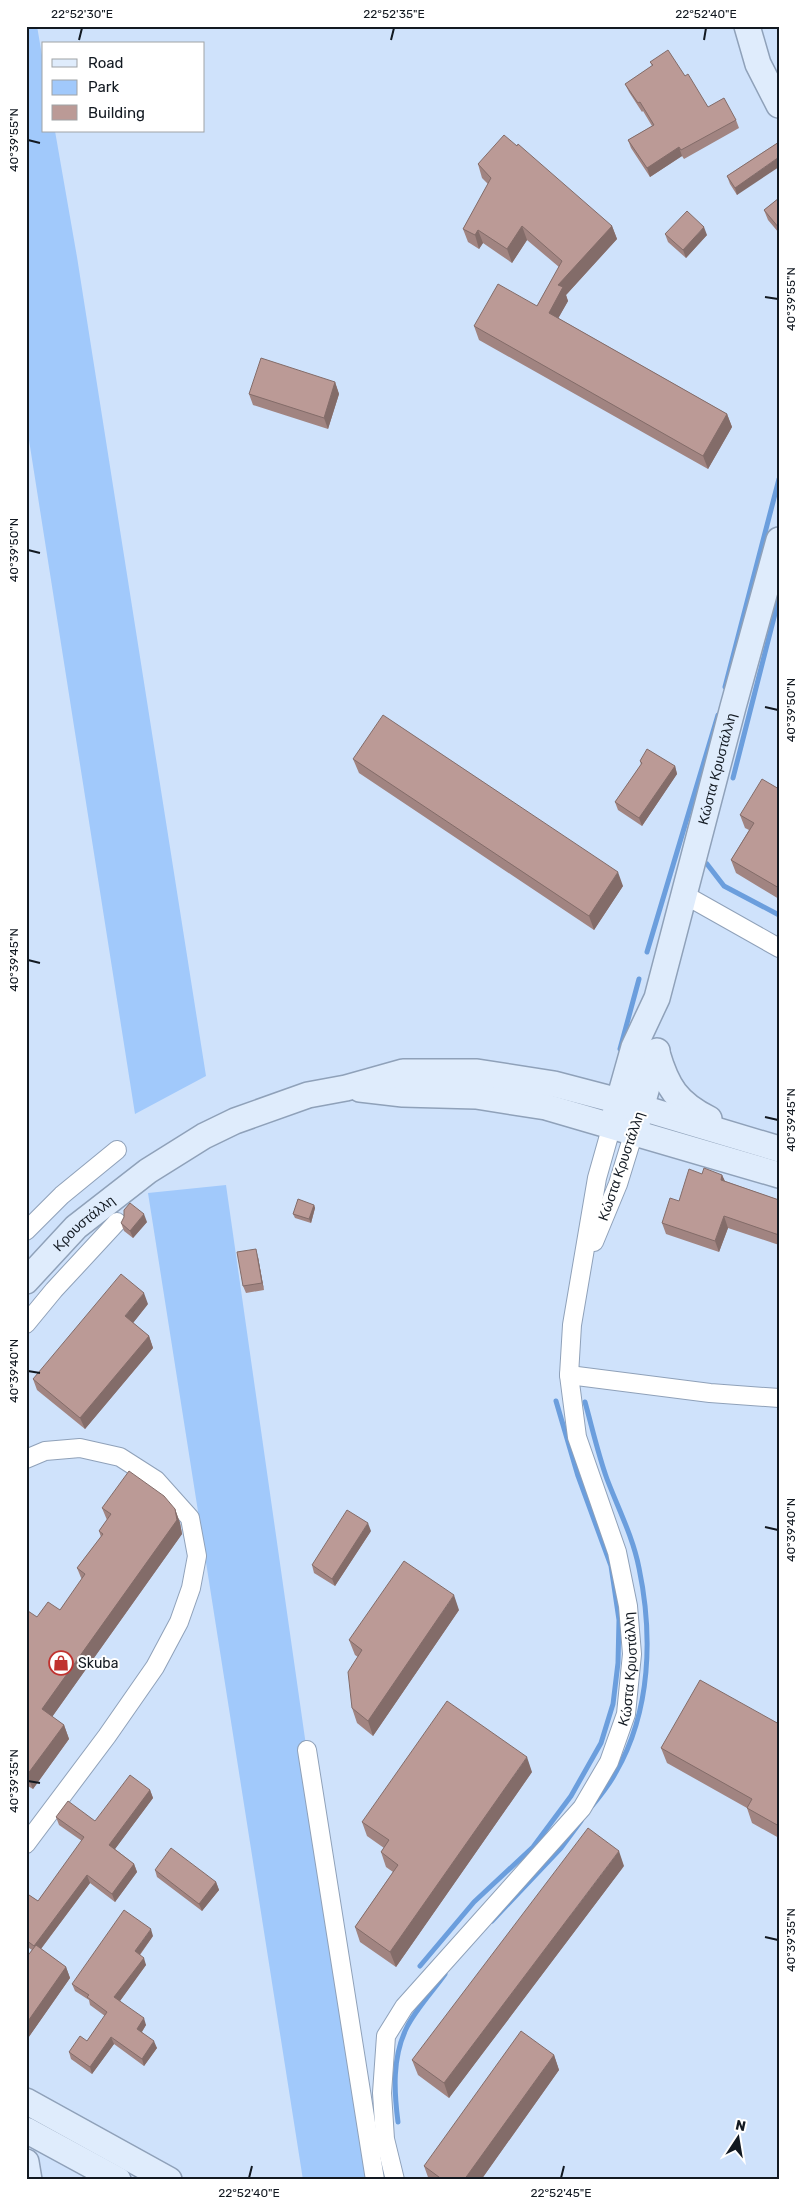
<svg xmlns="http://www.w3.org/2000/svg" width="805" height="2206" font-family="Rubik,sans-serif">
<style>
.green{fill:#a1c9fb}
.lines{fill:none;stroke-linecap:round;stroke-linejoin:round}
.stream{stroke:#6b9edd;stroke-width:5}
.street-casing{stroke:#8fa1b9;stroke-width:20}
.secondary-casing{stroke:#8fa1b9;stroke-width:28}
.street{stroke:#fff;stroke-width:18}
.secondary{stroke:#dfecfc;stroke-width:25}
.wall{fill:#a18481}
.shaded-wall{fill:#836c69}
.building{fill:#bb9a96;stroke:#836c69}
.ticks{fill:none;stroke:#121921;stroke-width:2}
.labels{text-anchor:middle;stroke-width:4;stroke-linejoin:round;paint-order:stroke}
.street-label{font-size:14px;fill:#121921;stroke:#fff}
.poi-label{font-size:14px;fill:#121921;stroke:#fff;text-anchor:start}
.neatline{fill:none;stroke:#121921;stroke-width:2}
.ticks-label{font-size:12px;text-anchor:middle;fill:#121921}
</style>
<rect width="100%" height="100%" fill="#cfe2fb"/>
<path class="green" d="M26,26H37L44,67V131H55L77,257L206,1076L135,1114L26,421Z
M226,1185L368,2180H303L148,1193Z"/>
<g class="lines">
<path class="stream" d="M725,687L779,479
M733,778L779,598
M707,864L724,886L779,915
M647,952L718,715
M620,1049L639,979
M585,1402C592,1427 598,1454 607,1479C618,1508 633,1537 639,1568C653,1635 651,1711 616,1772C610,1784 601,1795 592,1806
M492,1921L561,1848L581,1821
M420,1966L474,1902L533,1847L571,1796L601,1743L613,1704L618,1663L619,1620L611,1566L578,1476L556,1401
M398,2122C394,2091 392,2057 407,2027C416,2009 433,1991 445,1974"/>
<g class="street-casing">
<g id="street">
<path d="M685,895L779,948"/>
<path d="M26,1231L62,1195L117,1150"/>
<path d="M594,1242L618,1184L634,1132"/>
<path d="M26,1324L54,1290L117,1222"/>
<path d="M569,1375L710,1393L779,1398"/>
<path d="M26,1459L45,1451L80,1448L120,1457L156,1480L190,1518L197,1556L191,1588L179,1622L155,1667L107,1736L26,1844"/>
<path d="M307,1750L375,2180"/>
<path id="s1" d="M395,2180L385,2139L382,2093L386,2036L404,2007L582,1808L609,1762L626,1714L632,1654L628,1606L617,1552L577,1437L569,1375L572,1325L597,1178L612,1125"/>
</g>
</g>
<g class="secondary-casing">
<g id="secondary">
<path d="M747,26L758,64L779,105"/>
<path d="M657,1053C667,1087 677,1103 709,1119"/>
<path d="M360,1089L403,1094L476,1096L546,1107L779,1175"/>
<path d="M637,1123L657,1051"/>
<path id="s2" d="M612,1125L634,1047L657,998L733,707L779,540"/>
<path id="s3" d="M26,1281L76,1227L148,1171L204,1136L235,1121L308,1095L346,1088L403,1072H477L554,1084L619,1101L779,1149"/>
<path d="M26,2101L169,2180"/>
<path d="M26,2130L118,2180"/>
<path d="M26,2162L29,2180"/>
</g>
</g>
<use href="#street" class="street"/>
<use href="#secondary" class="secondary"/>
</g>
<path class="wall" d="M650,62L685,76L708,107L736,120L739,128L684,159L682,156L650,177L631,148L628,140L652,126L643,111L642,112L629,92L625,84L652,66Z
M779,142L737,195L730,184L727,176Z
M478,164L612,226L617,239L566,295L568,301L558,318L727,414L732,427L708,469L479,340L474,326L537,306L559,267L527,240L512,263L483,243L479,249L468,242L463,229L488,184L482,178Z
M779,198V233L768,220L764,210Z
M665,234L707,235L686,258L668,242Z
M335,382L339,394L328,429L253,405L249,394Z
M353,759L623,886L594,930L359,773Z
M640,761L675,766L677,774L642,826L618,810L615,802L641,765Z
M779,789V899L736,873L731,860L749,830L745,828L740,815Z
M702,1174L722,1175L725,1181L779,1200V1245L728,1228L719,1252L666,1234L662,1223L679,1201Z
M314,1205L315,1208L311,1223L295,1218L293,1214Z
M147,1222L133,1238L124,1231L121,1223Z
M258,1257L264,1290L246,1293L243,1286Z
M148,1304L133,1323L149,1336L153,1348L85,1429L37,1390L33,1379Z
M102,1508L175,1509L180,1523L182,1534L52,1717L64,1725L69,1739L33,1789L26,1785V1613L37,1617L60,1610L82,1580L77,1568L101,1537L99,1531L107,1520Z
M371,1531L335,1586L314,1573L312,1565Z
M459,1610L373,1736L357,1723L352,1708L358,1657L355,1655L349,1640Z
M779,1724V1838L752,1823L747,1808L667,1763L661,1748Z
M532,1772L396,1967L360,1942L355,1927L393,1872L386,1867L381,1852L384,1848L367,1836L362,1822Z
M150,1790L153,1798L115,1849L134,1864L137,1872L115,1902L90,1883L41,1949L66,1967L70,1978L26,2041V1958L32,1950L26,1946V1893L38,1901L82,1841L59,1825L56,1817L95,1821Z
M624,1866L449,2098L418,2075L412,2060Z
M155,1870L216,1882L219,1890L202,1911L157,1877Z
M153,1936L140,1955L146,1965L120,2001L146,2025L142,2032L157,2048L144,2066L114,2044L92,2074L71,2059L69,2052L87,2041L105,2016L90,2005L89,2000L75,1991L72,1984Z
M554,2055L559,2070L481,2180H429L424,2166Z"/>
<path class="shaded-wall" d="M679,147L682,156L650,177L647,168Z
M779,157V167L737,195L735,188Z
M522,226L527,240L512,263L507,249Z
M612,226L617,239L566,295L568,301L554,326L549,313L558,285Z
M704,227L707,235L686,258L683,250Z
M478,230L483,243L479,249L475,235Z
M335,382L339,394L328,429L324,418Z
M727,414L732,427L708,469L703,456Z
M675,766L677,774L642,826L639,818Z
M618,872L623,886L594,930L589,916Z
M722,1175L727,1186L721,1180Z
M314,1205L315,1208L311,1223L309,1219Z
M144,1214L147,1222L133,1238L130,1231Z
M724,1216L728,1228L719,1252L715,1241Z
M256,1249L258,1257L264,1290L262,1283Z
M144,1293L148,1304L129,1328L125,1316Z
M149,1336L153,1348L85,1429L80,1418Z
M175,1509L180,1523L182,1534L47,1724L42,1709Z
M368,1523L371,1531L335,1586L332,1579Z
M454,1595L459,1610L373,1736L368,1721Z
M64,1725L69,1739L33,1789L27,1775Z
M527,1757L532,1772L396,1967L390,1952Z
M150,1790L153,1798L112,1853L109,1845Z
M619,1851L624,1866L449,2098L444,2083Z
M134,1864L137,1872L115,1902L112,1894Z
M87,1875L90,1883L37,1954L34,1946Z
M216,1882L219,1890L202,1911L199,1904Z
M151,1929L153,1936L137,1958L135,1951Z
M144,1958L146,1965L117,2005L114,1997Z
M66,1967L70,1978L26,2041V2024Z
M144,2018L146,2025L139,2036L137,2029Z
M111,2037L114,2044L92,2074L90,2067Z
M154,2041L157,2048L144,2066L142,2059Z
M554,2055L559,2070L481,2180H464Z"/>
<path class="building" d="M668,50L685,76L688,74L708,107L724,98L736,120L681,150L679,147L647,168L628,140L654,125L640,102L638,103L625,84L653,65L650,62Z
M504,135L517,146L518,144L612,226L558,285L563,287L549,313L727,414L703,456L474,326L498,284L537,306L562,261L522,226L507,249L478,230L475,235L463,229L491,178L478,164Z
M779,142V157L735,188L727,176Z
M779,198V228L764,210Z
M687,211L704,227L683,250L665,234Z
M261,358L335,382L324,418L249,394Z
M383,715L618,872L589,916L353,759Z
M647,749L675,766L639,818L615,802L642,763L640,761Z
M762,779L779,789V888L731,860L754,823L740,815Z
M704,1168L722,1175L721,1180L779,1200V1235L724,1216L715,1241L662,1223L670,1198L679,1201L689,1169L702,1174Z
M298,1199L314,1205L309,1219L293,1214Z
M130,1203L144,1214L130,1231L121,1223L124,1217V1210Z
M256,1249L262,1283L243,1286L237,1252Z
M121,1274L144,1293L125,1316L149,1336L80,1418L33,1379Z
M129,1471L164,1496L175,1509L177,1520L42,1709L64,1725L27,1775L26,1774V1613L28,1611L37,1617L48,1602L60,1610L85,1574L77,1568L103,1534L99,1531L111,1514L102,1508Z
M347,1510L368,1523L332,1579L312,1565Z
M404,1561L454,1595L368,1721L352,1708L348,1672L362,1650L349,1640Z
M700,1680L779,1724V1826L747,1808L752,1799L661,1748Z
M447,1701L527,1757L390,1952L355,1927L398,1865L381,1852L389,1840L362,1822Z
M130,1775L150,1790L109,1845L134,1864L112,1894L87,1875L34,1946L26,1940V1893L38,1901L84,1837L56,1817L68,1801L95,1821Z
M588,1828L619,1851L444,2083L412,2060Z
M171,1848L216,1882L199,1904L155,1870Z
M124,1910L151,1929L135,1951L144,1958L114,1997L144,2018L137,2029L154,2041L142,2059L111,2037L90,2067L69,2052L80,2036L87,2041L107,2012L87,1997L89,1995L72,1984Z
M36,1945L66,1967L26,2024V1958Z
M521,2031L554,2055L464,2180H443L424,2166Z"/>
<path class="ticks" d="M79,40L82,28M391,40L394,28M704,40L706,28M28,140L40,143M765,297L778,299M28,550L40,553M765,707L778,710M28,960L40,963M765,1117L778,1120M28,1371L40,1373M765,1527L778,1530M28,1781L40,1783M765,1937L778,1940M249,2178L252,2166M561,2178L564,2166"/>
<defs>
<g id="shop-ring" transform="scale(1.25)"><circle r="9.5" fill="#fff" stroke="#c0322f" stroke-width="1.5"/><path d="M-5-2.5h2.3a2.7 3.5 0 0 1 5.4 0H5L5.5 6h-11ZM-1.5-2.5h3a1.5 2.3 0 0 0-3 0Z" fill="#c0322f"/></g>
</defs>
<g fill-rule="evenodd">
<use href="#shop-ring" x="61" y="1663"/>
</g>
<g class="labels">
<g class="street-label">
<text dy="5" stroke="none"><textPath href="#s2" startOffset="372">Κώστα Κρυστάλλη</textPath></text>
<text transform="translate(621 1166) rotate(-71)" y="5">Κώστα Κρυστάλλη</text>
<text dy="5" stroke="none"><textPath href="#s3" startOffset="82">Κρουστάλλη</textPath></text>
<text dy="5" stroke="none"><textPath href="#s1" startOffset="596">Κώστα Κρυστάλλη</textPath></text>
</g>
<g class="poi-label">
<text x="78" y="1668">Skuba</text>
</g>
</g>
<rect width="805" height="2206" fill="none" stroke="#ffffff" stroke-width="55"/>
<rect x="42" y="42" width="162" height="90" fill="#ffffff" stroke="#a0a3a6"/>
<rect x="52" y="59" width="25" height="8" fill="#dfecfc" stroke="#a0a3a6"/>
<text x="88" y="68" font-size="15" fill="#121921">Road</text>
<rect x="52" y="80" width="25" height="15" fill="#a1c9fb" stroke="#a0a3a6"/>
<text x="88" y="92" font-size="15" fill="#121921">Park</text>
<rect x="52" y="105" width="25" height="15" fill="#bb9a96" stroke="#a0a3a6"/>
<text x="88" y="118" font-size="15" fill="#121921">Building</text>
<g transform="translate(738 2138) rotate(12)" stroke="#ffffff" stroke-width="4" paint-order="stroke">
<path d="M0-4L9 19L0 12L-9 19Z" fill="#121921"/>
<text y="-8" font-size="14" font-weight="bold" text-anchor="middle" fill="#121921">N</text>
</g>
<rect x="28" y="28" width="750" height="2150" class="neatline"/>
<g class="ticks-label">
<text x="82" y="18">22°52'30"E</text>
<text x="394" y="18">22°52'35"E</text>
<text x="706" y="18">22°52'40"E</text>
<text transform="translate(14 140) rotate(-90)" y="4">40°39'55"N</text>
<text transform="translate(791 299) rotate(-90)" y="4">40°39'55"N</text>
<text transform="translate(14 550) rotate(-90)" y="4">40°39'50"N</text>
<text transform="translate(791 710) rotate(-90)" y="4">40°39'50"N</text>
<text transform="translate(14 960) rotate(-90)" y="4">40°39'45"N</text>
<text transform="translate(791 1120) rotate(-90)" y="4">40°39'45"N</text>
<text transform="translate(14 1371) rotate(-90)" y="4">40°39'40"N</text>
<text transform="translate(791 1530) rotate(-90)" y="4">40°39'40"N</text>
<text transform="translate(14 1781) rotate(-90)" y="4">40°39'35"N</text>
<text transform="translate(791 1940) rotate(-90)" y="4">40°39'35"N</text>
<text x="249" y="2197">22°52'40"E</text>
<text x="561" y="2197">22°52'45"E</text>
</g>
</svg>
